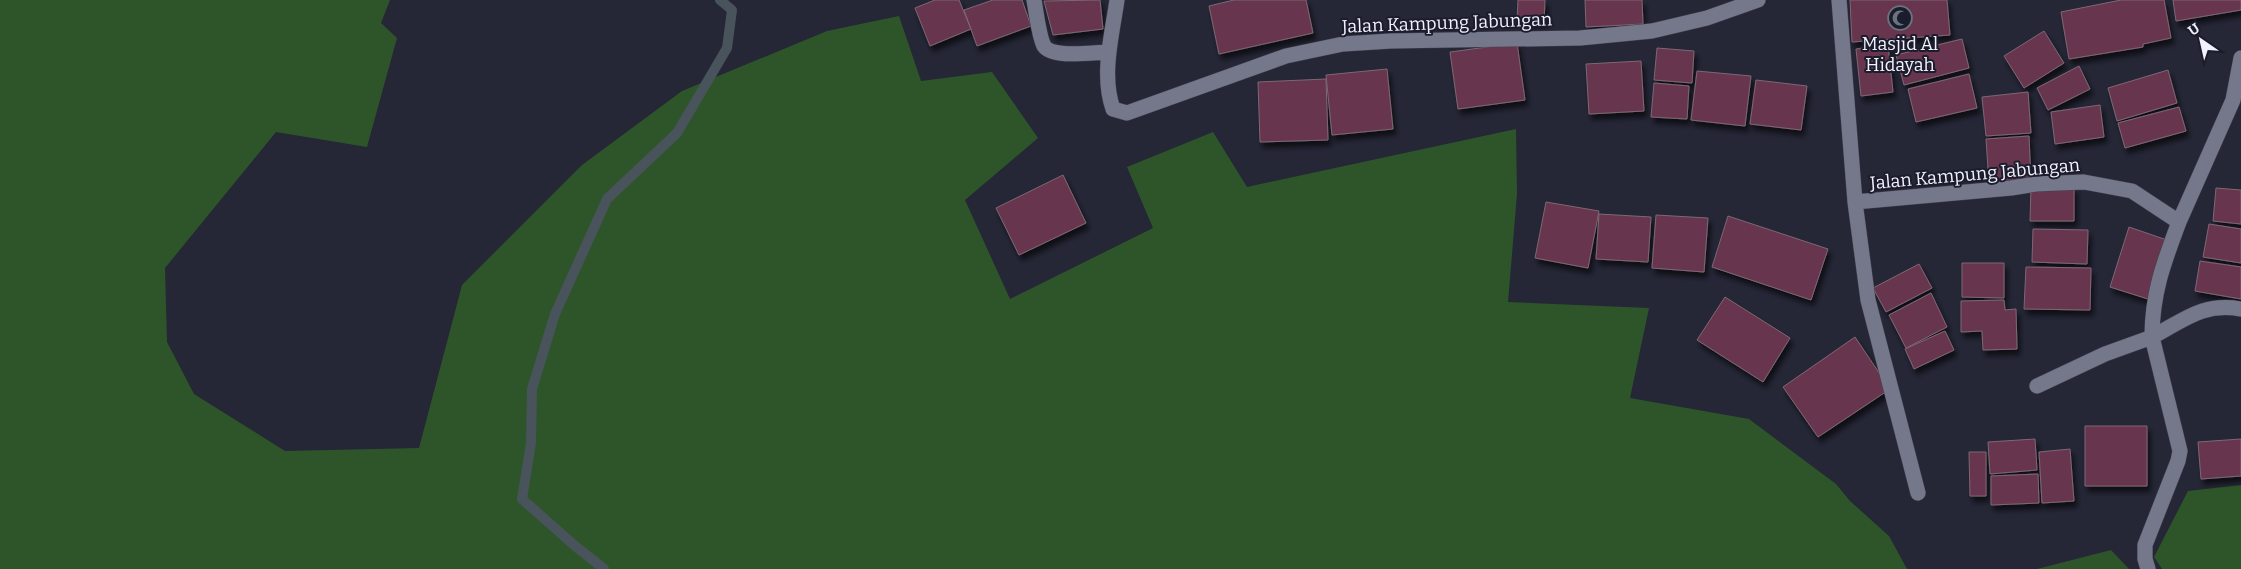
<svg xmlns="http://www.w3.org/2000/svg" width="2241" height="569" font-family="Bitter,serif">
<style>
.green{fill:#2e552a}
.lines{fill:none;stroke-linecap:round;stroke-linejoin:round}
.stream{stroke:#48535b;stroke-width:10}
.building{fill:#68344f;stroke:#7d6872;filter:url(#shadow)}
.minor-casing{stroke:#40414e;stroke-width:16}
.minor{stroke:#75778a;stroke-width:15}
.labels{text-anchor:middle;stroke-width:4;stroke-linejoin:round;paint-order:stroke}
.street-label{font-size:18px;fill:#f1f2fd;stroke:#1b1c2c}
.poi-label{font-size:18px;fill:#f1f2fd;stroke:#1b1c2c}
</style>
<defs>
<filter id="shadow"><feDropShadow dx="3" dy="5.5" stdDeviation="2.5" flood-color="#0009"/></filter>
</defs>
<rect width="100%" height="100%" fill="#252636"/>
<path class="green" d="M0,0H390L381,23L397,38L367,147L276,132L165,268L167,342L194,394L285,451L419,448L462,285L582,165L682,91L827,31L899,16L921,81L992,72L1038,138L965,200L1010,299L1153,228L1127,167L1213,132L1247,187L1516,129L1517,194L1508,302L1649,308L1630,398L1749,419L1836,484L1850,501L1889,536L1907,569H0Z
M2241,485V569H2162L2154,557L2188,491Z
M2111,550L2129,569H2037Z"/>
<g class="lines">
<path class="stream" d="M604,569L574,545L522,499L531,443L532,389L555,314L607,199L677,133L727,48L732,10L720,0"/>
</g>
<path class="building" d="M935,0H959L971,29L930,46L915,8Z
M993,0H1022L1031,26L977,46L964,10Z
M1100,0L1103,29L1053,35L1044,1Z
M1234,0H1306L1313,33L1219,54L1209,6Z
M1518,0H1545L1544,22L1517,21Z
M1585,0H1642L1643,24L1586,27Z
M1850,0H1947L1950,35L1852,42Z
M2121,0H2164L2171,38L2143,44V47L2069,59L2061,12Z
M2173,0H2241V10L2176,21Z
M2044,31L2064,63L2024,88L2004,56Z
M1962,39L1969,68L1904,85L1896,55Z
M1517,43L1525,100L1458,109L1450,52Z
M1888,45L1893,92L1861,96L1856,49Z
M1657,48L1694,51L1692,83L1654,80Z
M1641,61L1644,111L1589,114L1586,64Z
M2079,66L2090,89L2048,110L2037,88Z
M1387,69L1393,129L1332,135L1326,75Z
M2168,70L2177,103L2117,121L2108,88Z
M1697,71L1751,76L1745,126L1691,120Z
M1969,74L1977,108L1916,122L1908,89Z
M1326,79L1328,140L1260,142L1258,82Z
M1756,80L1807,86L1801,130L1750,124Z
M1654,83L1689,86L1687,119L1651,117Z
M2028,92L2031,133L1986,136L1982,97Z
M2100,105L2104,137L2055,144L2051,112Z
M2179,107L2186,131L2125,148L2118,123Z
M2029,136L2031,181L1989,184L1986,139Z
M1063,175L1086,223L1019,255L996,208Z
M2031,187H2074V221H2030Z
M2216,188L2241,190V224L2213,221Z
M1546,202L1599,211L1588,268L1535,258Z
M1599,214L1651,217L1648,262L1596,259Z
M1656,215L1708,218L1704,272L1652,268Z
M1728,216L1828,249L1811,300L1712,267Z
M2209,224L2241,229V263L2203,257Z
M2129,227L2167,240L2148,299L2110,287Z
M2033,229L2088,230L2087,264L2032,262Z
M2200,261L2241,267V299L2195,291Z
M1962,263H2004V298L1962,297Z
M1919,264L1932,288L1886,312L1873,288Z
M2026,267L2091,268L2090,310L2024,309Z
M1931,293L1947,327L1906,348L1889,315Z
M1725,297L1790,338L1763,382L1697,340Z
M2004,300L2005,310L2016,309L2017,349L1983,350L1982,331L1961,332V301Z
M1945,331L1954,350L1914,369L1905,349Z
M1855,337L1890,389L1818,437L1783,387Z
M2085,426H2147V486H2085Z
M2035,439L2037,470L1990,474L1988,442Z
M2241,439V476L2201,479L2198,442Z
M2070,449L2074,501L2042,503L2039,452Z
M1969,452H1986V496H1970Z
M2038,474L2039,503L1991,505V476Z"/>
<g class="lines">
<g class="minor-casing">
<path id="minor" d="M1034,0C1036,11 1039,37 1044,46C1053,59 1094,52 1109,52
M1117,0C1112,35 1101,75 1113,109L1127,113L1286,56L1343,44L1391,41L1580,38L1652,31L1707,18L1758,0
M1839,0L1855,202L1868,300L1918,493
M1855,202L2011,188L2036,184L2084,182L2132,191L2179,222C2164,262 2152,293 2152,337L2105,354L2037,386
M2179,222L2233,100L2241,58
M2148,569L2145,559V545L2178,461L2180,451L2152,337C2184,320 2203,302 2241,309"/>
</g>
<use href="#minor" class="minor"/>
</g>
<defs>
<g id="mosque-ring" transform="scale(1.25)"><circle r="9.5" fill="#1b1c2c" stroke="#6b7280" stroke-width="1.5"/><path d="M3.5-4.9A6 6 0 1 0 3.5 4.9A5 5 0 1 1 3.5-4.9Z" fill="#6b7280"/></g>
</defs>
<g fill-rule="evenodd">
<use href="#mosque-ring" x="1900" y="18"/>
</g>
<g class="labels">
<g class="street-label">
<text transform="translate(1447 23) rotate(-2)" y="6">Jalan Kampung Jabungan</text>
<text transform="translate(1975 174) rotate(-5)" y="6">Jalan Kampung Jabungan</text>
</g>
<g class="poi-label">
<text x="1900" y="50">Masjid Al<tspan x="1900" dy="21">Hidayah</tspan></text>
</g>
</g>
<g transform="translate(2201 40) rotate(326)" stroke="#1b1c2c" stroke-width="4" paint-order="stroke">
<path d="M0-4L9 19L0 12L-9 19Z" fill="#f1f2fd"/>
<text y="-8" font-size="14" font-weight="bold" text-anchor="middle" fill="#f1f2fd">U</text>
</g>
</svg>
